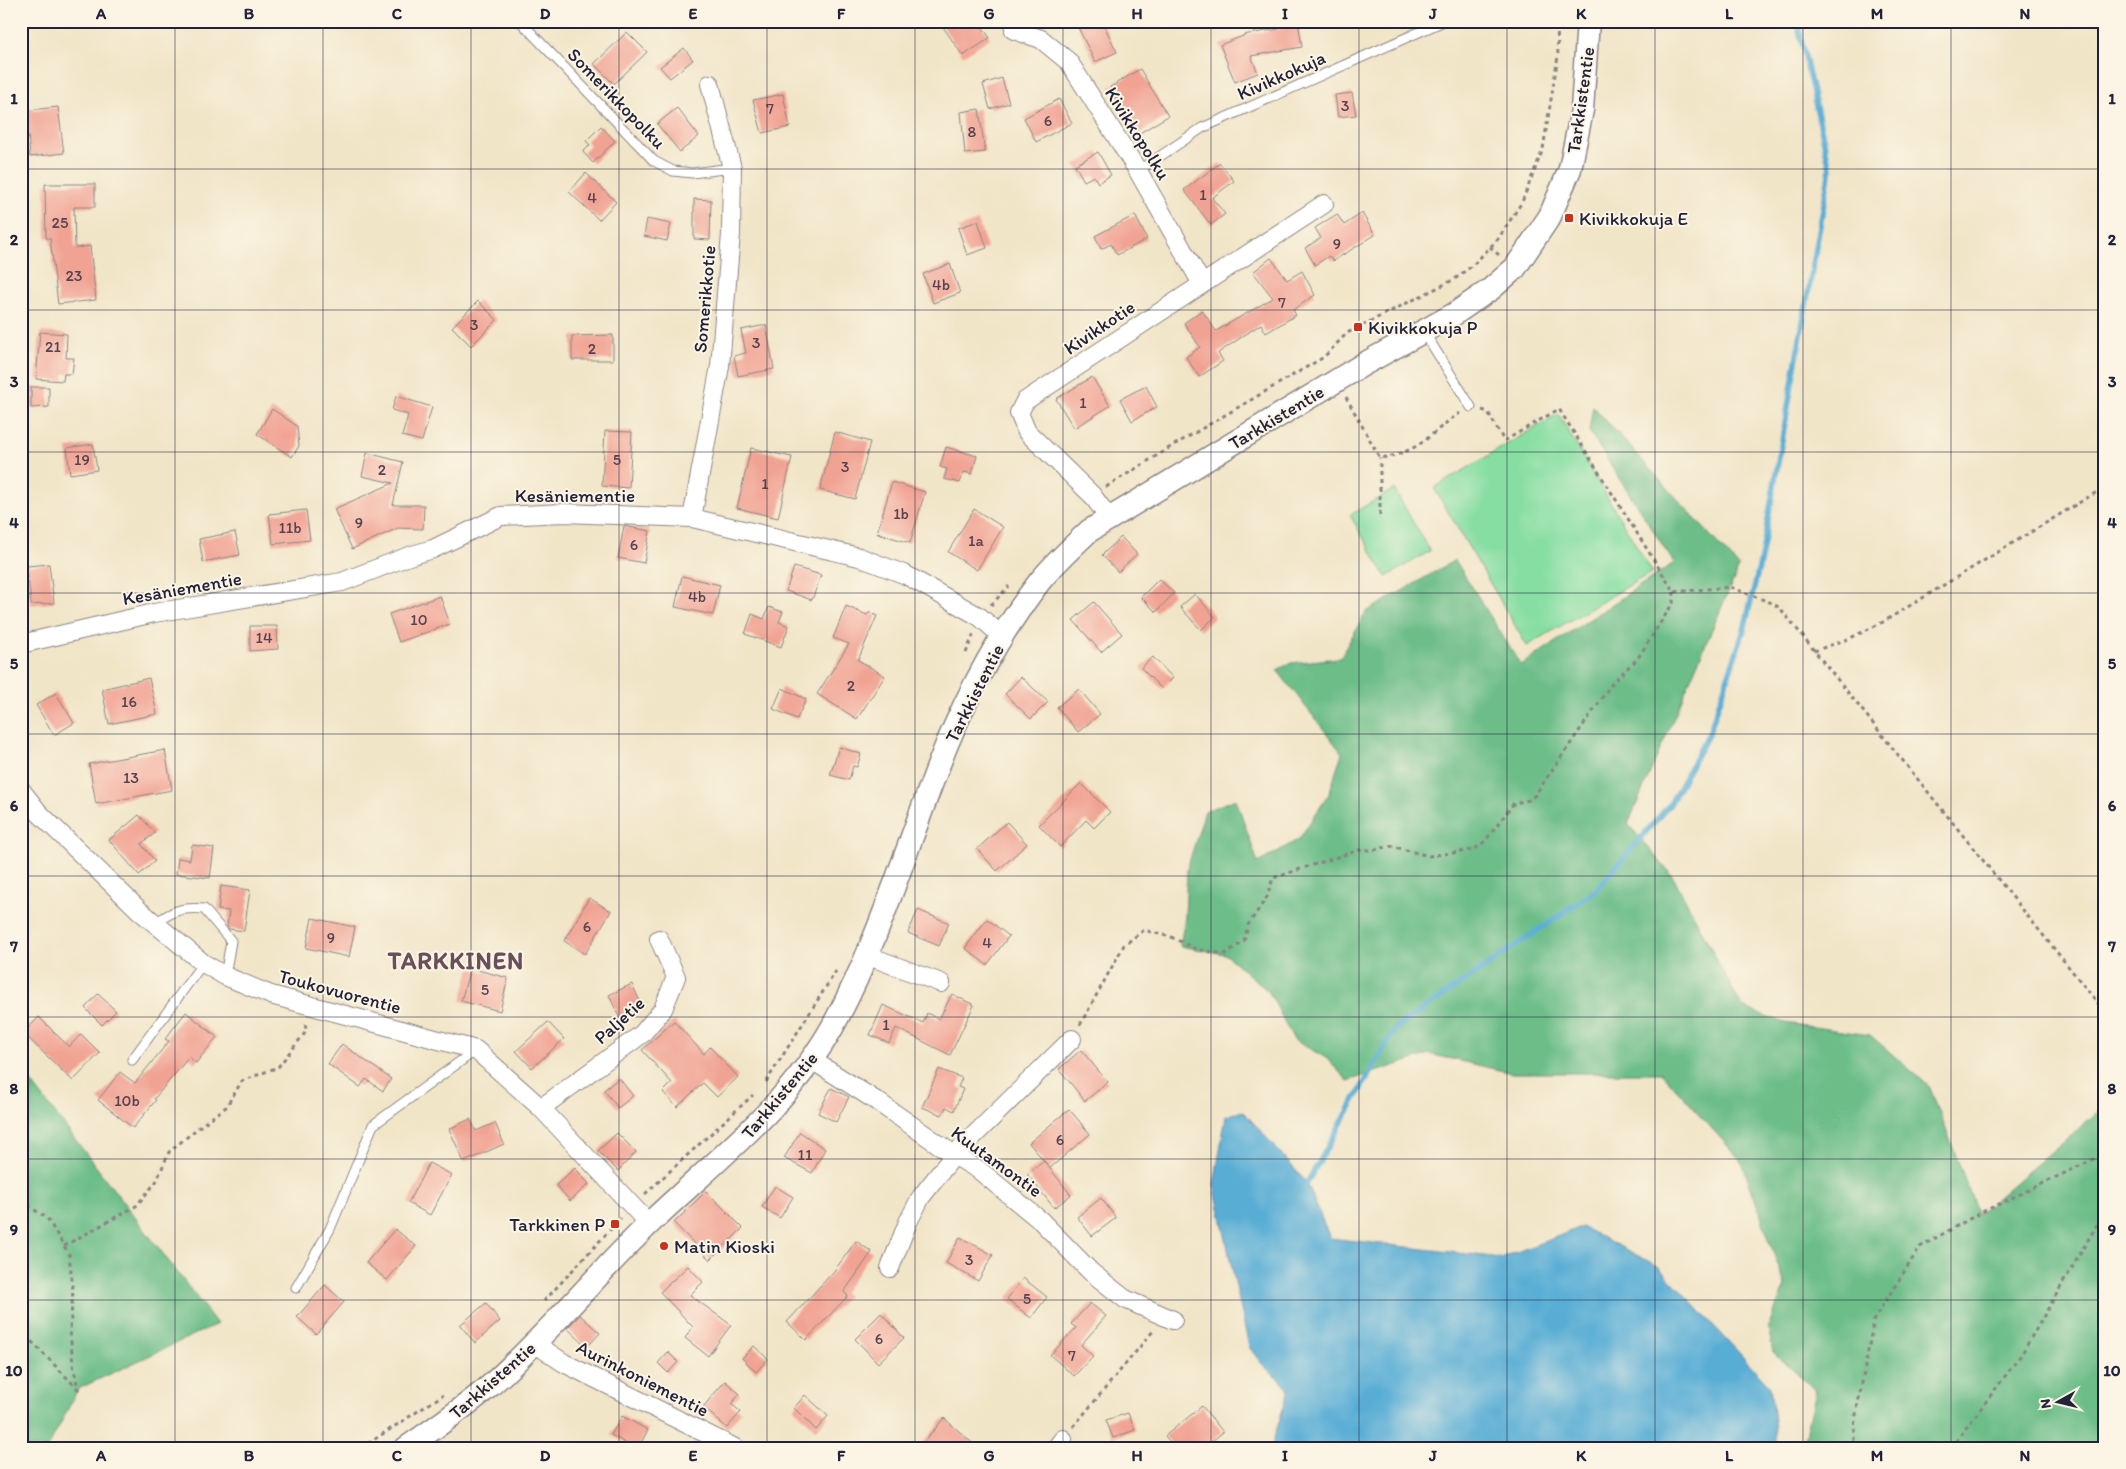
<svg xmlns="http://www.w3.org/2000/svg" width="2126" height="1469" font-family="Itim,sans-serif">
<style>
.green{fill:#86dea2;stroke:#54806e}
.forest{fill:#6cbd88;stroke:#477062}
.water{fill:#59add5;stroke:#3e6888}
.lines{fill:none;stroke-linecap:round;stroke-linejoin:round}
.stream{stroke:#59add5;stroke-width:5.5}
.building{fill:#f1a393}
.service-casing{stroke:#8a8482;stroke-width:11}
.minor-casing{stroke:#8a8482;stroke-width:20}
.tertiary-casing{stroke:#8a8482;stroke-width:25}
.path{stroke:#8a8482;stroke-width:3;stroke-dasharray:4 4;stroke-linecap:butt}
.service{stroke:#fff;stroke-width:9}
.minor{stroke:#fff;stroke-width:18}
.tertiary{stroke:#fff;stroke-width:22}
.grid{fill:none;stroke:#22223b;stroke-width:1;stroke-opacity:0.55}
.poi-dot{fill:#c8321e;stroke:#fcf5e5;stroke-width:2}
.labels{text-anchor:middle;stroke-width:4;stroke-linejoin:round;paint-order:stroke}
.number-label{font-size:16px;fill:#564251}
.street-label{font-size:19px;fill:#22223b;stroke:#fcf5e5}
.poi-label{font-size:19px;fill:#22223b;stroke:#fcf5e5;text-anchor:start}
.district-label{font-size:24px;font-weight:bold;letter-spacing:1px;fill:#6a4f5a;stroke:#fcf5e5}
.neatline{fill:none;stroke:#22223b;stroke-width:2}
.grid-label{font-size:16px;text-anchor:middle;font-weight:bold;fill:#22223b}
</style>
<rect width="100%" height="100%" fill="#fcf5e5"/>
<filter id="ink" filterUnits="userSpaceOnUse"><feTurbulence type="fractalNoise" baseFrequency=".02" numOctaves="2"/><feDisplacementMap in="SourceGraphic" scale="10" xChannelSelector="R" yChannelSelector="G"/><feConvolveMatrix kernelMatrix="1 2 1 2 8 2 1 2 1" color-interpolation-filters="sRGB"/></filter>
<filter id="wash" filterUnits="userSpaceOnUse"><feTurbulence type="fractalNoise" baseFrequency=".0096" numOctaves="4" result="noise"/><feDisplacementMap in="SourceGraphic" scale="20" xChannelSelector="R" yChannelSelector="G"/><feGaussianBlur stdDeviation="1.12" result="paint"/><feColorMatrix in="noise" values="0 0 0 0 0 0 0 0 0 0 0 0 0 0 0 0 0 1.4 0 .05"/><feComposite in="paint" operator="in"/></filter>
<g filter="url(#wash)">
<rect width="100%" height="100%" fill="#f1e5c8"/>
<path class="green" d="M1558,414L1652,572L1527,646L1434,488Z
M1394,489L1430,551L1386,577L1350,515Z"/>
<path class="forest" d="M1593,406L1739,567L1628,824L1674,878L1742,1007L1785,1023L1870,1035L1930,1087L1978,1214L2105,1106V1442L2091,1448H1803L1816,1391L1773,1352L1768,1327L1785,1285L1742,1162L1662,1073H1512L1430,1054L1348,1081L1326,1058L1294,1040L1269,992L1225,954L1180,946L1185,917L1187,869L1205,811L1236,799L1258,863L1299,839L1329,794L1342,753L1277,670L1291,663L1340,658L1366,612L1455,560L1521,665L1674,563L1589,431Z
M21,1069L217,1324L78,1389L48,1448H21Z"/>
<path class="water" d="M1243,1111L1307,1183L1330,1238L1501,1258L1582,1227L1658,1266L1770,1386L1777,1448H1271L1289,1389L1261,1363L1249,1347L1214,1184L1226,1116Z"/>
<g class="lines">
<path class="stream" d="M1307,1183L1395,1029L1595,891L1670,804L1709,733L1744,630L1761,559L1830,169L1797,21"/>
</g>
<g id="blocks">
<path class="building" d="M939,21H978L990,38L963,56Z
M1075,21H1102L1117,52L1095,62Z
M1278,21H1298L1302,47L1251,56L1258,73L1235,82L1220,45L1248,34L1279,29Z
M627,32L647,52L614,84L594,64Z
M684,48L693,60L670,78L660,67Z
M1140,69L1168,116L1138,134L1110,87Z
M1002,78L1009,103L990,109L983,84Z
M1352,93L1356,115L1338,117L1335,95Z
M783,94L790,127L762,133L753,100Z
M1059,99L1072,123L1036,142L1024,118Z
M58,107L64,153L30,157L28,135L21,136V111Z
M677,108L699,136L680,152L657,124Z
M979,109L985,152L965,154L961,112Z
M601,126L615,141L593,163L583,152L590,145L586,141Z
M1098,152L1111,175L1098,183L1094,176L1084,181L1075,165Z
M1220,163L1234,181L1212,198L1225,214L1211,225L1184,190Z
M586,173L616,202L599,220L569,192Z
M45,184H95V207H74L75,248L90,246L96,300L58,304L50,238H46Z
M694,199L711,200L710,240L694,239Z
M1362,213L1375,235L1333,261L1329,256L1315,265L1305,248L1321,238L1315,228L1337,214L1344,225Z
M1135,215L1147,239L1117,255L1111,244L1101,249L1095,236Z
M647,219L671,224L667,241L644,236Z
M978,221L987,248L967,255L958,228Z
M1271,258L1287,280L1302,271L1315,295L1293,310L1296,315L1266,333L1261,324L1218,353L1223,361L1199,377L1186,357L1200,347L1184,323L1202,310L1216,331L1273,298L1253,272Z
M950,264L960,293L933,303L923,274Z
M478,301L497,320L471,346L452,327Z
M766,325L774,369L738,376L734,356L746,353L741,330Z
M40,332L67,334L66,358H74L72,374H64L63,381L36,379Z
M613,335V360H572V336Z
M1092,377L1110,406L1074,428L1056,399Z
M1146,386L1157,407L1132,421L1120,399Z
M31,387H49V407L31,408Z
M396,396L432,407L422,441L402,436L408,415L392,410Z
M272,409L297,426L299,446L292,457L257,434Z
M605,431L632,432L629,488L602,486Z
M835,432L870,442L855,499L820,490Z
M93,444L97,470L70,474L67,448Z
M946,447L977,456L972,474L964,472L960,483L944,479L947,469L940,467Z
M751,448L792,457L778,518L737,508Z
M367,453L403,462L393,505H424L423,529L398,528L352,549L334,509L393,483L362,476Z
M892,482L925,492L910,543L877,533Z
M974,509L1003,527L977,570L948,552Z
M306,510L310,540L273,544L269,514Z
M624,526L650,531L644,563L618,558Z
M235,532L240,555L203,562L199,539Z
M1121,537L1137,554L1118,572L1102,555Z
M49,564L54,603L31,605L27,566Z
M794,567L821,575L812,600L786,591Z
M682,576L720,585L713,615L675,607Z
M1159,579L1174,593L1156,612L1141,597Z
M1195,594L1215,617L1201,630L1180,607Z
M440,596L450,624L399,642L389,614Z
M1094,602L1122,634L1101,652L1073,620Z
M846,606L867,615L870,612L877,616L858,660L885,676L857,719L817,694L849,644L833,638Z
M769,607L783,612L779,622L789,626L781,647L745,634L752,614L764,619Z
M250,626H277L278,649L250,651Z
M1153,657L1173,678L1162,689L1141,668Z
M1021,677L1048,702L1031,719L1005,694Z
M149,678L157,714L109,724L102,689Z
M782,688L806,699L797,719L773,709Z
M1079,689L1100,714L1078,732L1057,707Z
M56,693L74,723L54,735L36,705Z
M839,747L861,754L857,767L853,766L849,780L830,775Z
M165,750L172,790L96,804L89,764Z
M1081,783L1110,812L1094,828L1086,820L1060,847L1039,825Z
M139,815L155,833L141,844L155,861L139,875L109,840Z
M1007,822L1027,844L997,871L977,849Z
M192,845L214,848L210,878L176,874L178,858L190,860Z
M221,886L250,890L244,931L229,929L227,926L229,911L218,910Z
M589,898L611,911L585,954L564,941Z
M918,910L949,923L939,946L908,933Z
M312,918L355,927L349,957L306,948Z
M987,919L1009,936L987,965L965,948Z
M470,968L508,978L500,1011L461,1001Z
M632,984L643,1008L620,1019L609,995Z
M98,994L116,1011L102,1025L85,1008Z
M952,994L974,1005L950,1055L896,1028L889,1043L870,1035L883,1005L923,1023L927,1013L939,1019Z
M186,1012L217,1037L196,1063L189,1057L154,1099L156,1100L133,1128L98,1100L120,1072L135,1083L169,1041L165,1039Z
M39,1017L69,1047L81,1034L100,1053L73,1081L23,1033Z
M674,1021L704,1054L710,1047L738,1077L717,1097L703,1083L677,1107L663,1092L672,1083L642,1050Z
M548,1022L564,1039L532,1068L516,1051Z
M342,1044L391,1079L383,1091L366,1079L360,1087L328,1064Z
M1081,1050L1108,1082L1085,1101L1059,1069Z
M939,1069L962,1078L958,1087L963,1089L954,1111L946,1107L942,1115L922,1107Z
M619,1078L633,1096L618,1108L604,1090Z
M831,1088L849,1097L836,1122L818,1113Z
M1069,1109L1090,1134L1050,1168L1029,1143Z
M470,1119L476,1131L495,1123L504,1144L464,1162L449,1129Z
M800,1132L825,1149L812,1173L784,1158Z
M617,1133L636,1152L618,1171L598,1151Z
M1044,1161L1071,1195L1054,1208L1027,1174Z
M429,1163L452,1175L430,1215L408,1203Z
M575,1168L589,1184L570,1201L556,1185Z
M775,1186L793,1197L780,1218L762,1207Z
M706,1191L743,1228L710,1260L674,1223Z
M1101,1198L1116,1218L1092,1236L1077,1217Z
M395,1229L416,1246L387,1280L366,1263Z
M960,1237L993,1255L978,1281L946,1263Z
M856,1241L872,1252L844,1292L848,1296L806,1340L787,1322L834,1271Z
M688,1266L703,1282L690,1295L731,1325L708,1356L685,1338L693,1327L660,1292Z
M1023,1278L1047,1297L1031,1318L1007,1299Z
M325,1285L344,1302L316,1334L297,1317Z
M486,1303L500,1321L475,1343L460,1325Z
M1090,1303L1106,1316L1081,1345L1093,1356L1074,1376L1050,1355L1076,1328L1071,1324Z
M881,1313L904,1338L878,1363L855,1339Z
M580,1315L600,1333L587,1347L567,1328Z
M754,1346L768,1359L756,1372L742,1358Z
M668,1352L678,1362L668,1373L658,1363Z
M725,1381L740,1394L731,1404L741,1412L727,1428L703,1407Z
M805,1395L828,1416L816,1430L794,1408Z
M1202,1406L1223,1432L1204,1448H1175L1165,1436Z
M1128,1413L1135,1430L1113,1438L1106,1420Z
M622,1416L648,1430L638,1448H634L611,1435Z
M944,1418L978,1448H919Z"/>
</g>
</g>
<g filter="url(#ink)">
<use href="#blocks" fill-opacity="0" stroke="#8a8482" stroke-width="1"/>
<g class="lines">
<g class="service-casing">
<path id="service" d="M520,21L654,161L673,171L692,173L732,168
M1138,171L1202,128L1444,21
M1424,332L1471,407
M155,923C173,911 181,907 204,909L231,941L225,976
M132,1060L203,963
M296,1288L330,1229L373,1125L476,1050"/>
</g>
<g class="minor-casing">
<path id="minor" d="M1014,30L1041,39L1069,62L1138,171L1202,284
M692,518L720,366L731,234L732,168L710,84
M1109,518L1092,495L1027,432L1019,413L1025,401L1324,204
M21,644L154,613L342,582L409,556L433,549L501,516L564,513L692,518L859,557L906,575L980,617L1003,637
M21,790L39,813L140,911L203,963L225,976L271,995L476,1050L541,1108L649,1224
M866,955L941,983
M812,1060L878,1102L954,1155L979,1170L1041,1221L1091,1272L1125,1299L1173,1320
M541,1108L642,1034L663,1009L676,977L659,939
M890,1268L908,1222L921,1197L954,1155L1072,1039
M534,1343L564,1363L735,1448
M1056,1448L1063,1439"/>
</g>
<g class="tertiary-casing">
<path id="tertiary" d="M406,1448C435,1428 464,1408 491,1385C548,1334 596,1275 651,1222C716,1160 788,1106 833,1026C882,936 909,837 947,744C971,687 1002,630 1040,581C1055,563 1072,547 1089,531L1364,364L1453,315L1491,289L1515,268L1550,216L1570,169L1582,110L1588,21"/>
</g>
<path class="path" d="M1490,247L1499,255
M1346,397L1380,458C1421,453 1430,432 1460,413
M1482,410L1488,412L1504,441L1559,409L1674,592L1730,587L1772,603L1780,608L2105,1012
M1106,487L1169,448L1324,357L1347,333L1455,279L1473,265L1498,239L1522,202L1543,149L1558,56L1557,21
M1380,515V458
M991,605L1009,586
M1814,651L1848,639L1883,622L2105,487
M966,653L974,633
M1080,1025L1124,945L1144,930L1171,937L1196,949L1225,954L1244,941L1248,925L1267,897L1273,878L1359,850H1374L1391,846L1429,856L1474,850L1485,841L1514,803L1529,800L1535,795L1613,682L1638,658L1673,603L1674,592
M766,1082L836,971
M645,1194L753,1095
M21,1201L47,1218L69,1254L73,1290L70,1331L73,1364L78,1389L31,1341L21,1337
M64,1246L136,1206L156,1182L169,1152L199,1127L226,1107L242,1081L278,1067L305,1033L306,1023
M544,1301L621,1218
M1073,1427L1154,1330
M361,1448L443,1395
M1854,1448V1425L1874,1319L1920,1247L1978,1214L2105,1154
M1951,1448L2021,1355L2105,1211"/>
<use href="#service" class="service"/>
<use href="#minor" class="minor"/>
<use href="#tertiary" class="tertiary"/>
</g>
</g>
<path class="grid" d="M175,21V1448M323,21V1448M471,21V1448M619,21V1448M767,21V1448M915,21V1448M1063,21V1448M1211,21V1448M1359,21V1448M1507,21V1448M1655,21V1448M1803,21V1448M1951,21V1448M21,169H2105M21,310H2105M21,452H2105M21,593H2105M21,734H2105M21,876H2105M21,1017H2105M21,1159H2105M21,1300H2105"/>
<g class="poi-dot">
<rect x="1564" y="213" width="10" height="10" rx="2.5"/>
<rect x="1353" y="322" width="10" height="10" rx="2.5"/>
<rect x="610" y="1219" width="10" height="10" rx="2.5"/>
<circle cx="664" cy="1246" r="5"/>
</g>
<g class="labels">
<g class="number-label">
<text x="1345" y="111">3</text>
<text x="770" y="114">7</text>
<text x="1048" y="126">6</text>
<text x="972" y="137">8</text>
<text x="1203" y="200">1</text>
<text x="592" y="203">4</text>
<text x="60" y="228">25</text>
<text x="1337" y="249">9</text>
<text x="74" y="281">23</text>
<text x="941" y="290">4b</text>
<text x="1282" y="308">7</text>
<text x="474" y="330">3</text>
<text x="756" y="348">3</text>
<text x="53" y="352">21</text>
<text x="592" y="354">2</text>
<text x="1083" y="408">1</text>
<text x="82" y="465">19</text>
<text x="617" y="465">5</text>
<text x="845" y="472">3</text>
<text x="382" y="475">2</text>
<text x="765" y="489">1</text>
<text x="901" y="519">1b</text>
<text x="359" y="528">9</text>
<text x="290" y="533">11b</text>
<text x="976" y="546">1a</text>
<text x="634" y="550">6</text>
<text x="697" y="602">4b</text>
<text x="419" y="625">10</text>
<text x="264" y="643">14</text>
<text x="851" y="691">2</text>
<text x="129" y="707">16</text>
<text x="131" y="783">13</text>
<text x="587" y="932">6</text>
<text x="331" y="943">9</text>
<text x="987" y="948">4</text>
<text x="485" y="995">5</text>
<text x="886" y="1030">1</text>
<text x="127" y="1106">10b</text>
<text x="1060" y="1145">6</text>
<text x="805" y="1160">11</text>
<text x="969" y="1265">3</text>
<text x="1027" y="1304">5</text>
<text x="879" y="1344">6</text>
<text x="1072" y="1361">7</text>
</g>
<g class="street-label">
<text transform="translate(1281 75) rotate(-24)" y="7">Kivikkokuja</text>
<text transform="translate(617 98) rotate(46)" y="7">Somerikkopolku</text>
<text transform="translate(1580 100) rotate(-82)" y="7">Tarkkistentie</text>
<text transform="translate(1138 133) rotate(58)" y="7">Kivikkopolku</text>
<text transform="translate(704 299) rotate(-85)" y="7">Somerikkotie</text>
<text transform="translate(1099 327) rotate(-34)" y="7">Kivikkotie</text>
<text transform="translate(1276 417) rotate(-31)" y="7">Tarkkistentie</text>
<text x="575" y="502">Kesäniementie</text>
<text transform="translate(182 588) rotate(-10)" y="7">Kesäniementie</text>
<text transform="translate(974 693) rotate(-63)" y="7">Tarkkistentie</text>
<text transform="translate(340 991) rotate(15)" y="7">Toukovuorentie</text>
<text transform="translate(619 1020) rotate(-42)" y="7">Paljetie</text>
<text transform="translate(779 1095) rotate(-50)" y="7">Tarkkistentie</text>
<text transform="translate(997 1161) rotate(36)" y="7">Kuutamontie</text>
<text transform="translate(643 1378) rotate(27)" y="7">Aurinkoniementie</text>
<text transform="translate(492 1380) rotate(-41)" y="7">Tarkkistentie</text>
</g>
<g class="poi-label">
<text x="1579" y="225">Kivikkokuja E</text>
<text x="1368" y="334">Kivikkokuja P</text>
<text x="605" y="1231" text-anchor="end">Tarkkinen P</text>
<text x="674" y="1253">Matin Kioski</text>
</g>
<g class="district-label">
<text x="456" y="969">TARKKINEN</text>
</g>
</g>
<rect width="2126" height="1469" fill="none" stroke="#fcf5e5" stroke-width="55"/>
<g transform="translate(2058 1402) rotate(262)" stroke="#fcf5e5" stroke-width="4" paint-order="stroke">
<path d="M0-4L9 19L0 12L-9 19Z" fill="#22223b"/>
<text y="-8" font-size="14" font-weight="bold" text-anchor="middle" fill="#22223b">N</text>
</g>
<rect x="28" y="28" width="2070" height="1414" class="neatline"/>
<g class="grid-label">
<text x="101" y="19">A</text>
<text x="249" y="19">B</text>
<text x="397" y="19">C</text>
<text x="545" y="19">D</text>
<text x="693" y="19">E</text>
<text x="841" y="19">F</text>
<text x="989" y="19">G</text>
<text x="1137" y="19">H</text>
<text x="1285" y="19">I</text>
<text x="1433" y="19">J</text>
<text x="1581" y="19">K</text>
<text x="1729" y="19">L</text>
<text x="1877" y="19">M</text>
<text x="2025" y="19">N</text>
<text x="14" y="104">1</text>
<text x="2112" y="104">1</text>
<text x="14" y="245">2</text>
<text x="2112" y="245">2</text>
<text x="14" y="387">3</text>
<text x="2112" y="387">3</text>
<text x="14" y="528">4</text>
<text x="2112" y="528">4</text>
<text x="14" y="669">5</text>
<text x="2112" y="669">5</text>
<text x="14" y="811">6</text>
<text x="2112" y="811">6</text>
<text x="14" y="952">7</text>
<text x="2112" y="952">7</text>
<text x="14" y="1094">8</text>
<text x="2112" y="1094">8</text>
<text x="14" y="1235">9</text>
<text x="2112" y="1235">9</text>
<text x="14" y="1376">10</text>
<text x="2112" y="1376">10</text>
<text x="101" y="1461">A</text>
<text x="249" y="1461">B</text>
<text x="397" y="1461">C</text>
<text x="545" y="1461">D</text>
<text x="693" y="1461">E</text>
<text x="841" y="1461">F</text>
<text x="989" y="1461">G</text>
<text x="1137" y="1461">H</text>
<text x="1285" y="1461">I</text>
<text x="1433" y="1461">J</text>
<text x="1581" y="1461">K</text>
<text x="1729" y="1461">L</text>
<text x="1877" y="1461">M</text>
<text x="2025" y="1461">N</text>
</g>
</svg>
